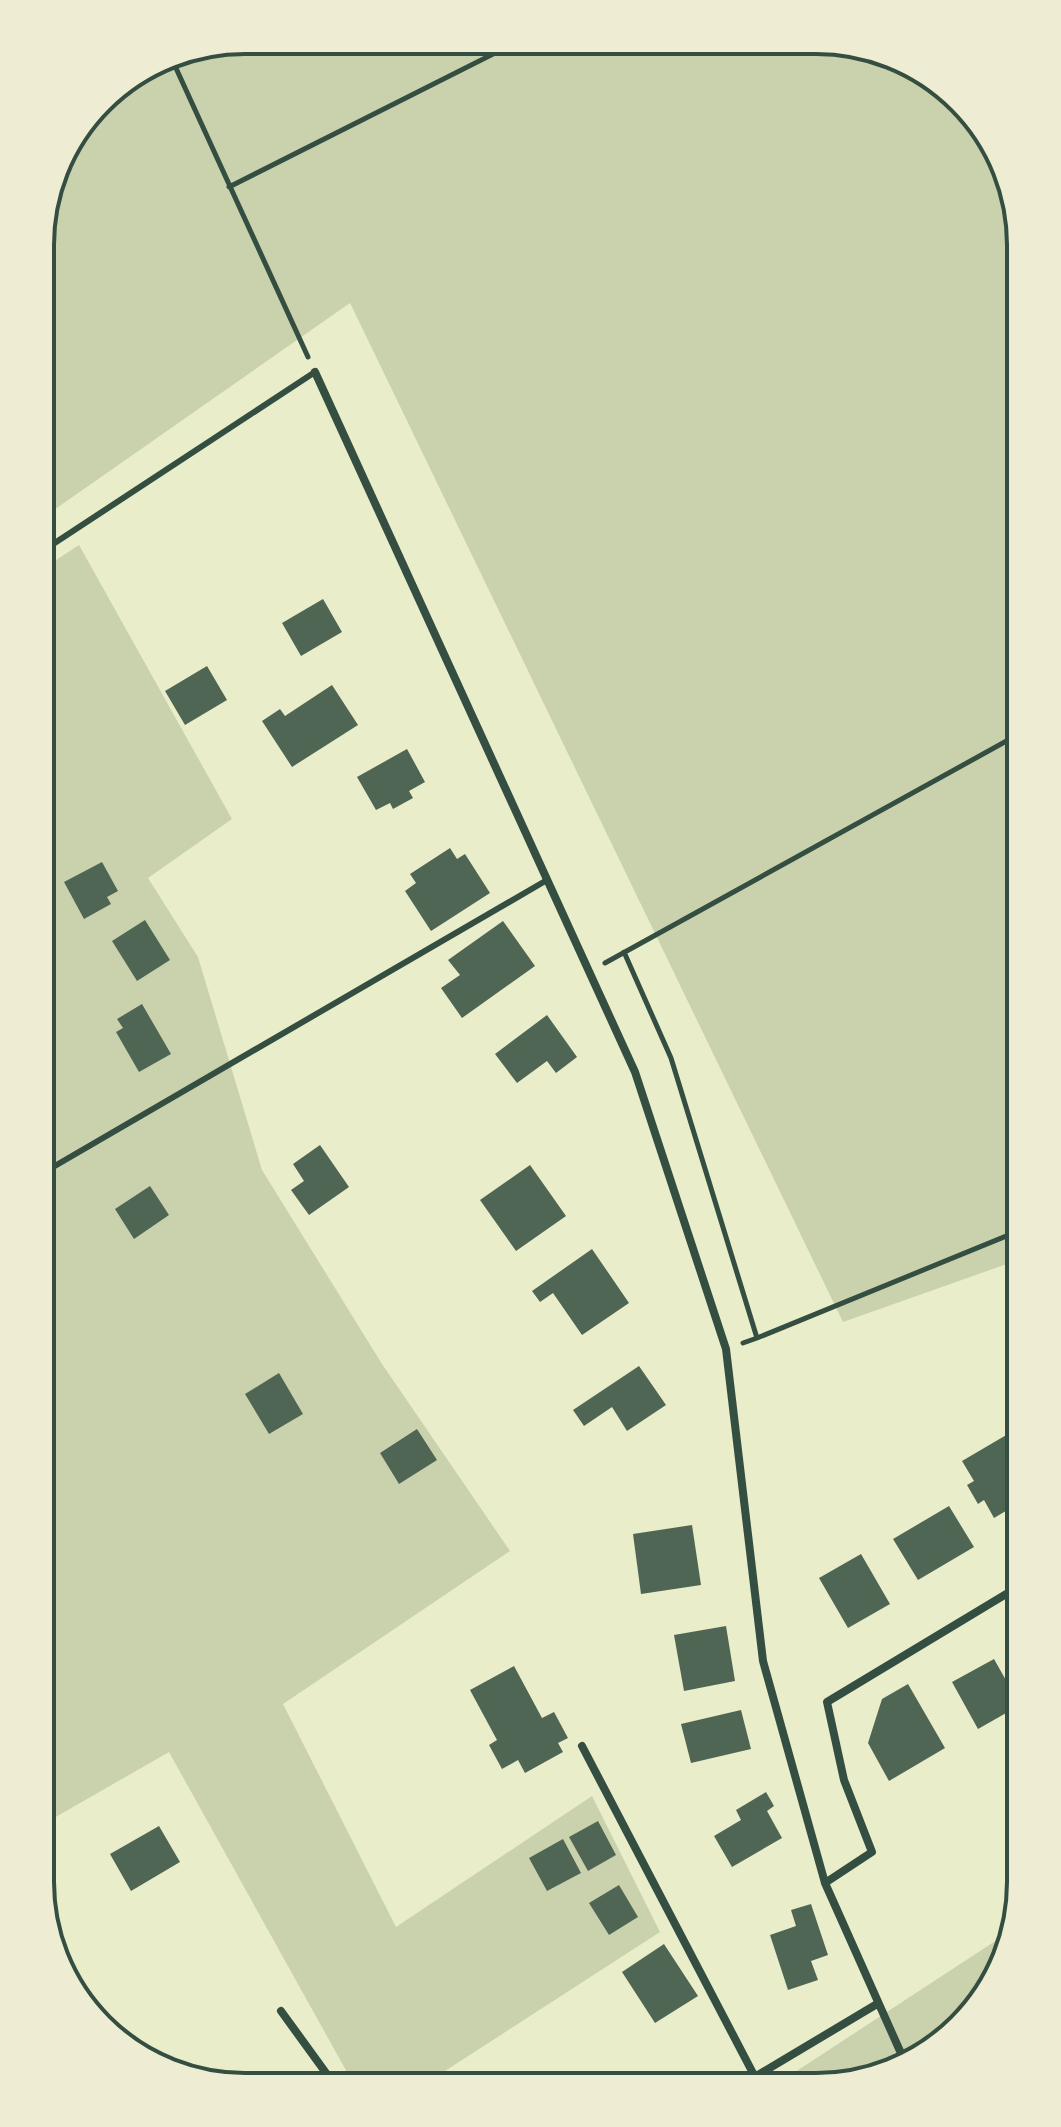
<svg xmlns="http://www.w3.org/2000/svg" width="1061" height="2127" font-family="'Fira Sans Condensed',sans-serif">
<style>
.green{fill:#cad2ad}
.building{fill:#4f6655}
.lines{fill:none;stroke-linecap:round;stroke-linejoin:round}
.path{stroke:#344e41;stroke-width:5}
.service{stroke:#344e41;stroke-width:6}
.minor{stroke:#344e41;stroke-width:8}
.rim{fill:none;stroke:#344e41;stroke-width:4}
</style>
<rect width="100%" height="100%" fill="#e9edc9"/>
<path class="green" d="M245,40L856,44L952,91L1010,179L1021,245V1259L843,1322L350,303L41,519L42,218L61,154L109,91L167,55Z
M79,545L232,819L148,878L198,957L262,1170L382,1364L510,1551L283,1704L396,1927L592,1796L660,1932L428,2082L353,2083L169,1752L40,1826L41,570Z
M1006,1934L978,2007L882,2076L786,2078Z"/>
<path class="building" d="M323,599L342,632L301,656L282,623Z
M207,666L227,700L185,725L165,691Z
M332,685L358,725L292,767L262,721L280,709L285,716Z
M407,749L425,782L409,791L413,798L393,809L390,803L376,810L357,777Z
M450,848L457,859L465,854L490,893L431,931L405,891L416,883L410,874Z
M102,862L118,891L107,897L111,904L84,919L64,882Z
M145,920L170,960L137,981L112,941Z
M503,921L535,966L462,1018L441,988L460,975L448,960Z
M142,1004L171,1054L139,1072L116,1032L123,1028L117,1019Z
M547,1015L577,1057L556,1073L547,1061L517,1083L495,1054Z
M320,1145L349,1187L309,1215L291,1190L304,1181L293,1164Z
M530,1165L566,1216L516,1251L480,1200Z
M150,1186L169,1215L134,1239L115,1209Z
M592,1249L629,1303L582,1335L553,1293L540,1302L532,1291Z
M639,1366L666,1405L627,1431L612,1407L584,1426L573,1410Z
M279,1373L303,1414L269,1434L245,1394Z
M417,1429L437,1460L399,1484L380,1453Z
M1008,1434L1021,1456V1502L994,1518L984,1500L978,1504L967,1485L974,1481L962,1461Z
M949,1506L974,1547L918,1580L893,1539Z
M692,1525L701,1585L641,1594L633,1534Z
M861,1554L890,1604L848,1628L819,1578Z
M726,1626L735,1681L684,1691L674,1635Z
M994,1659L1020,1705L978,1729L952,1682Z
M514,1666L542,1718L554,1712L568,1738L558,1743L563,1752L525,1773L518,1760L502,1769L489,1745L497,1740L470,1690Z
M908,1684L945,1748L889,1781L868,1743L882,1699Z
M741,1710L751,1749L691,1763L681,1724Z
M766,1792L774,1806L767,1811L782,1838L732,1867L714,1836L741,1820L736,1810Z
M598,1821L616,1855L588,1871L569,1837Z
M159,1826L180,1862L131,1891L110,1854Z
M563,1839L581,1873L547,1891L529,1858Z
M619,1885L638,1917L609,1935L589,1903Z
M811,1904L828,1955L811,1961L818,1980L788,1990L770,1935L796,1926L791,1910Z
M664,1944L698,1996L655,2023L622,1972Z"/>
<g class="lines">
<path class="path" d="M170,55L308,357
M229,187L517,42
M624,952L671,1058L757,1338L743,1343
M605,963L1021,733
M757,1338L1021,1230"/>
<path class="service" d="M41,552L315,372
M41,1174L547,880"/>
<path class="minor" d="M315,372L635,1072L726,1349L763,1661L825,1883L904,2060
M582,1746L755,2077
M825,1883L872,1852L844,1780L827,1702L1021,1585
M281,2011L334,2084
M753,2078L877,2004"/>
</g>
<path d="M0 0H1061V2127H0ZM245 54H816A191 191 0 0 1 1007 245V1882A191 191 0 0 1 816 2073H245A191 191 0 0 1 54 1882V245A191 191 0 0 1 245 54Z" fill="#eeecd3" fill-rule="evenodd"/>
<path class="rim" d="M245 54H816A191 191 0 0 1 1007 245V1882A191 191 0 0 1 816 2073H245A191 191 0 0 1 54 1882V245A191 191 0 0 1 245 54Z"/>
</svg>
